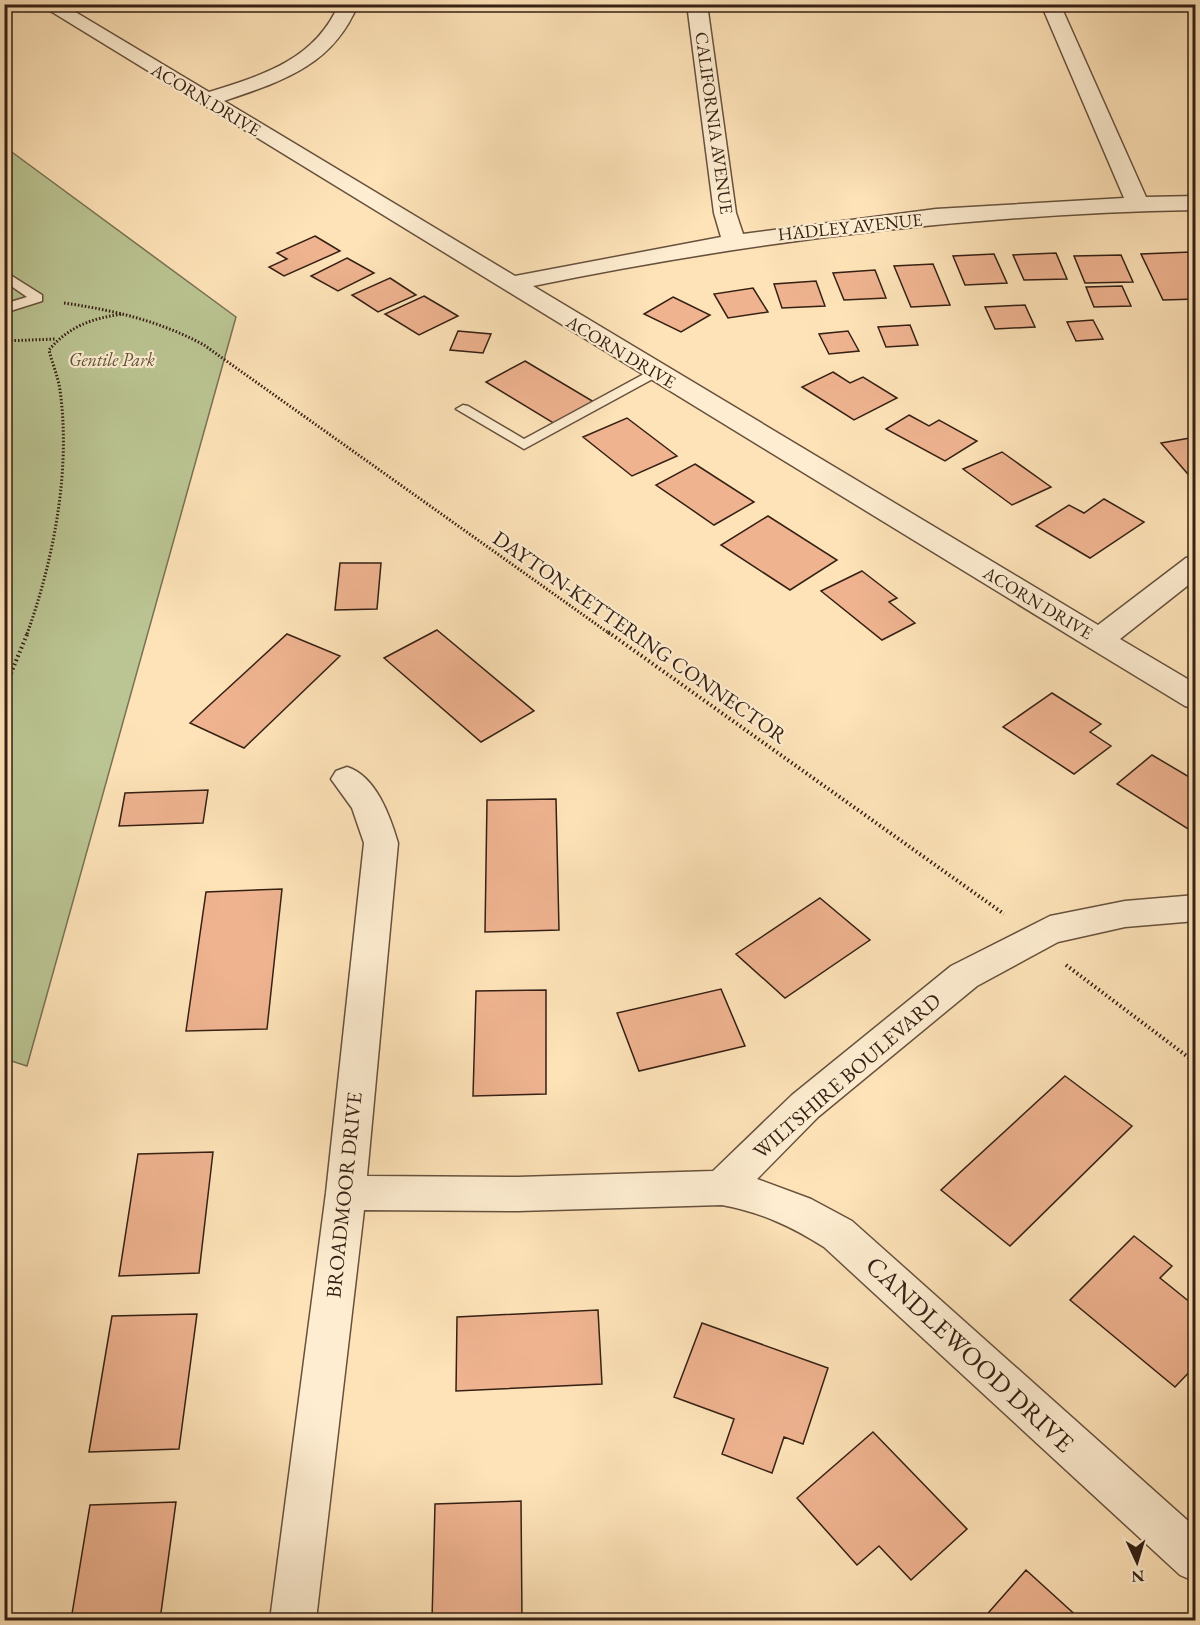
<svg xmlns="http://www.w3.org/2000/svg" width="1200" height="1625" font-family="'EB Garamond',serif">
<style>
.green{fill:#bbc593;stroke:#787254;stroke-width:1.5}
.building{fill:#efb390;stroke:#352014;stroke-width:1.5}
.lines{fill:none;stroke-linecap:round;stroke-linejoin:round}
.service-casing{stroke:#67513d;stroke-width:3}
.minor-casing{stroke:#67513d;stroke-width:3}
.path-far1{stroke:#352014;stroke-width:3;stroke-dasharray:1.5 2;stroke-linecap:butt}
.path{stroke:#352014;stroke-width:4;stroke-dasharray:1.5 3;stroke-linecap:butt}
.service{fill:#feedd1;fill-rule:evenodd}
.minor{fill:#feedd1;fill-rule:evenodd}
.labels{text-anchor:middle;stroke-width:4.5;stroke-linejoin:round;paint-order:stroke}
.far-street-label{font-size:18px;fill:#352014;stroke:#feedd1}
.far-park-label{font-size:18px;font-style:italic;fill:#5d523a;stroke:#feedd1}
.street-label{font-size:21px;fill:#352014;stroke:#feedd1}
.near-street-label{font-size:26px;fill:#352014;stroke:#feedd1}
</style>
<rect width="100%" height="100%" fill="#fee3b8"/>
<filter id="stains"><feTurbulence type="fractalNoise" baseFrequency=".00333" numOctaves="4"/><feColorMatrix values="0 0 0 0 .2 0 0 0 0 .09 0 0 0 0 .02 0 0 0 .5 -.17"/></filter>
<radialGradient id="worn" r=".72"><stop offset=".6" stop-color="#630" stop-opacity="0"/><stop offset="1" stop-color="#630" stop-opacity=".3"/></radialGradient>
<path class="green" d="M5,147L236,317L27,1066L5,1059Z"/>
<path class="building" d="M315,236L340,251L284,276L269,267L287,259L277,253Z
M1191,252L1196,260V273H1189L1196,286V299L1163,300L1141,254Z
M1056,253L1067,279L1024,280L1013,255Z
M994,254L1007,283L965,285L953,256Z
M1121,255L1133,282L1085,283L1074,256Z
M347,258L374,273L338,291L311,276Z
M933,264L950,305L911,307L894,266Z
M875,270L886,298L844,300L833,273Z
M390,278L416,295L378,312L352,295Z
M816,281L825,306L782,308L774,284Z
M1122,286L1131,306L1094,307L1086,287Z
M753,288L768,312L728,318L714,294Z
M424,296L458,316L419,335L385,314Z
M673,297L710,315L681,332L644,314Z
M1025,305L1035,327L995,329L985,307Z
M1093,320L1103,339L1076,341L1067,322Z
M910,325L918,345L886,347L878,327Z
M458,331L491,334L483,353L450,350Z
M848,331L859,351L829,354L819,334Z
M525,361L594,402L555,424L486,382Z
M833,372L850,383L863,377L897,398L854,420L802,387Z
M909,415L929,426L939,420L977,441L945,461L886,429Z
M627,418L677,456L632,476L583,437Z
M1196,437V480H1193L1161,443Z
M1002,452L1051,487L1012,505L963,469Z
M695,464L754,502L714,525L656,485Z
M1104,499L1144,522L1090,558L1036,526L1069,505L1084,513Z
M768,516L837,560L790,590L721,545Z
M340,563H381L377,609L335,610Z
M862,571L897,598L889,602L915,623L882,640L821,591Z
M437,630L534,711L481,742L384,658Z
M287,634L340,656L244,748L190,723Z
M1052,693L1101,724L1090,732L1111,746L1074,774L1003,727Z
M1152,755L1196,781V834L1117,784Z
M208,790L203,823L119,826L125,793Z
M556,799L559,930L485,932L487,800Z
M282,889L267,1029L186,1031L206,892Z
M820,898L870,940L785,998L736,954Z
M721,989L745,1046L639,1071L617,1013Z
M546,990V1094L473,1096L476,991Z
M1065,1076L1132,1126L1010,1246L941,1190Z
M213,1152L199,1273L119,1276L138,1154Z
M1134,1236L1172,1266L1160,1278L1196,1307V1365L1175,1387L1070,1300Z
M598,1310L602,1384L456,1391L457,1317Z
M197,1314L179,1449L89,1452L112,1316Z
M702,1323L828,1368L803,1444L784,1437L772,1473L722,1454L734,1419L674,1397Z
M873,1432L967,1529L911,1580L879,1546L857,1565L797,1498Z
M521,1501L522,1620H432L435,1504Z
M176,1502L160,1620H71L90,1505Z
M1026,1570L1081,1620H982Z"/>
<g class="lines">
<g class="service-casing">
<path id="service" d="M4,271L42,295V301L4,313V304L27,297L4,281Z
M655,368L662,372L660,375L524,449L456,409L463,405L468,406L524,439Z"/>
</g>
<g class="minor-casing">
<path id="minor" d="M39,4H62L209,92C263,75 315,60 339,4H358C333,66 282,81 224,101L515,276L721,237L714,213L687,4H707L736,213L743,234L936,209L1124,198L1041,4H1060L1146,197L1196,196V210C972,214 752,241 533,286L1098,625L1186,558L1196,555V579L1120,639L1196,684V709L1185,706L1088,647Z
M347,767C376,776 390,816 398,843L367,1176L518,1177L713,1171L792,1095L951,966L1050,916L1125,901L1196,895V921L1125,927L1058,942L977,986L818,1117L757,1179L811,1199L852,1221L1196,1528V1582L1180,1575L824,1247C791,1226 760,1212 722,1205L518,1211L364,1210L316,1620H270L326,1193L364,843L352,808L331,779L336,771Z"/>
</g>
<path class="path-far1" d="M64,303C113,310 160,321 204,345L610,634
M4,341L56,339
M27,634C54,559 71,469 60,390C58,376 52,363 49,350C69,326 93,318 123,314"/>
<path class="path" d="M608,632L1004,914
M4,690L28,632
M1066,965L1196,1063"/>
<use href="#service" class="service"/>
<use href="#minor" class="minor"/>
</g>
<g class="labels">
<g class="far-street-label">
<text transform="translate(206 100) rotate(31)" y="6">ACORN DRIVE</text>
<text transform="translate(714 123) rotate(82)" y="6">CALIFORNIA AVENUE</text>
<text transform="translate(850 227) rotate(-6)" y="6">HADLEY AVENUE</text>
<text transform="translate(621 352) rotate(31)" y="6">ACORN DRIVE</text>
<text transform="translate(1038 603) rotate(31)" y="6">ACORN DRIVE</text>
</g>
<g class="far-park-label">
<text x="112" y="366">Gentile Park</text>
</g>
<g class="street-label">
<text transform="translate(640 637) rotate(35)" y="7">DAYTON-KETTERING CONNECTOR</text>
<text transform="translate(847 1076) rotate(-41)" y="7">WILTSHIRE BOULEVARD</text>
<text transform="translate(344 1195) rotate(-84)" y="7">BROADMOOR DRIVE</text>
</g>
<g class="near-street-label">
<text transform="translate(970 1354) rotate(43)" y="9">CANDLEWOOD DRIVE</text>
</g>
</g>
<rect width="1200" height="1625" fill="none" stroke="#fee3b8" stroke-width="24"/>
<rect x="6" y="6" width="1188" height="1613" fill="none" stroke="#352014" stroke-width="3"/>
<rect x="12" y="12" width="1176" height="1601" fill="none" stroke="#352014" stroke-width="1.5"/>
<g transform="translate(1137 1562) rotate(176)" stroke="#feedd1" stroke-width="4.5" paint-order="stroke">
<path d="M0-4.5L10 22L0 15L-10 22Z" fill="#352014"/>
<text y="-9" font-size="16" font-weight="bold" text-anchor="middle" fill="#352014">N</text>
</g>
<rect width="100%" height="100%" filter="url(#stains)"/>
<rect width="100%" height="100%" fill="url(#worn)"/>
</svg>
